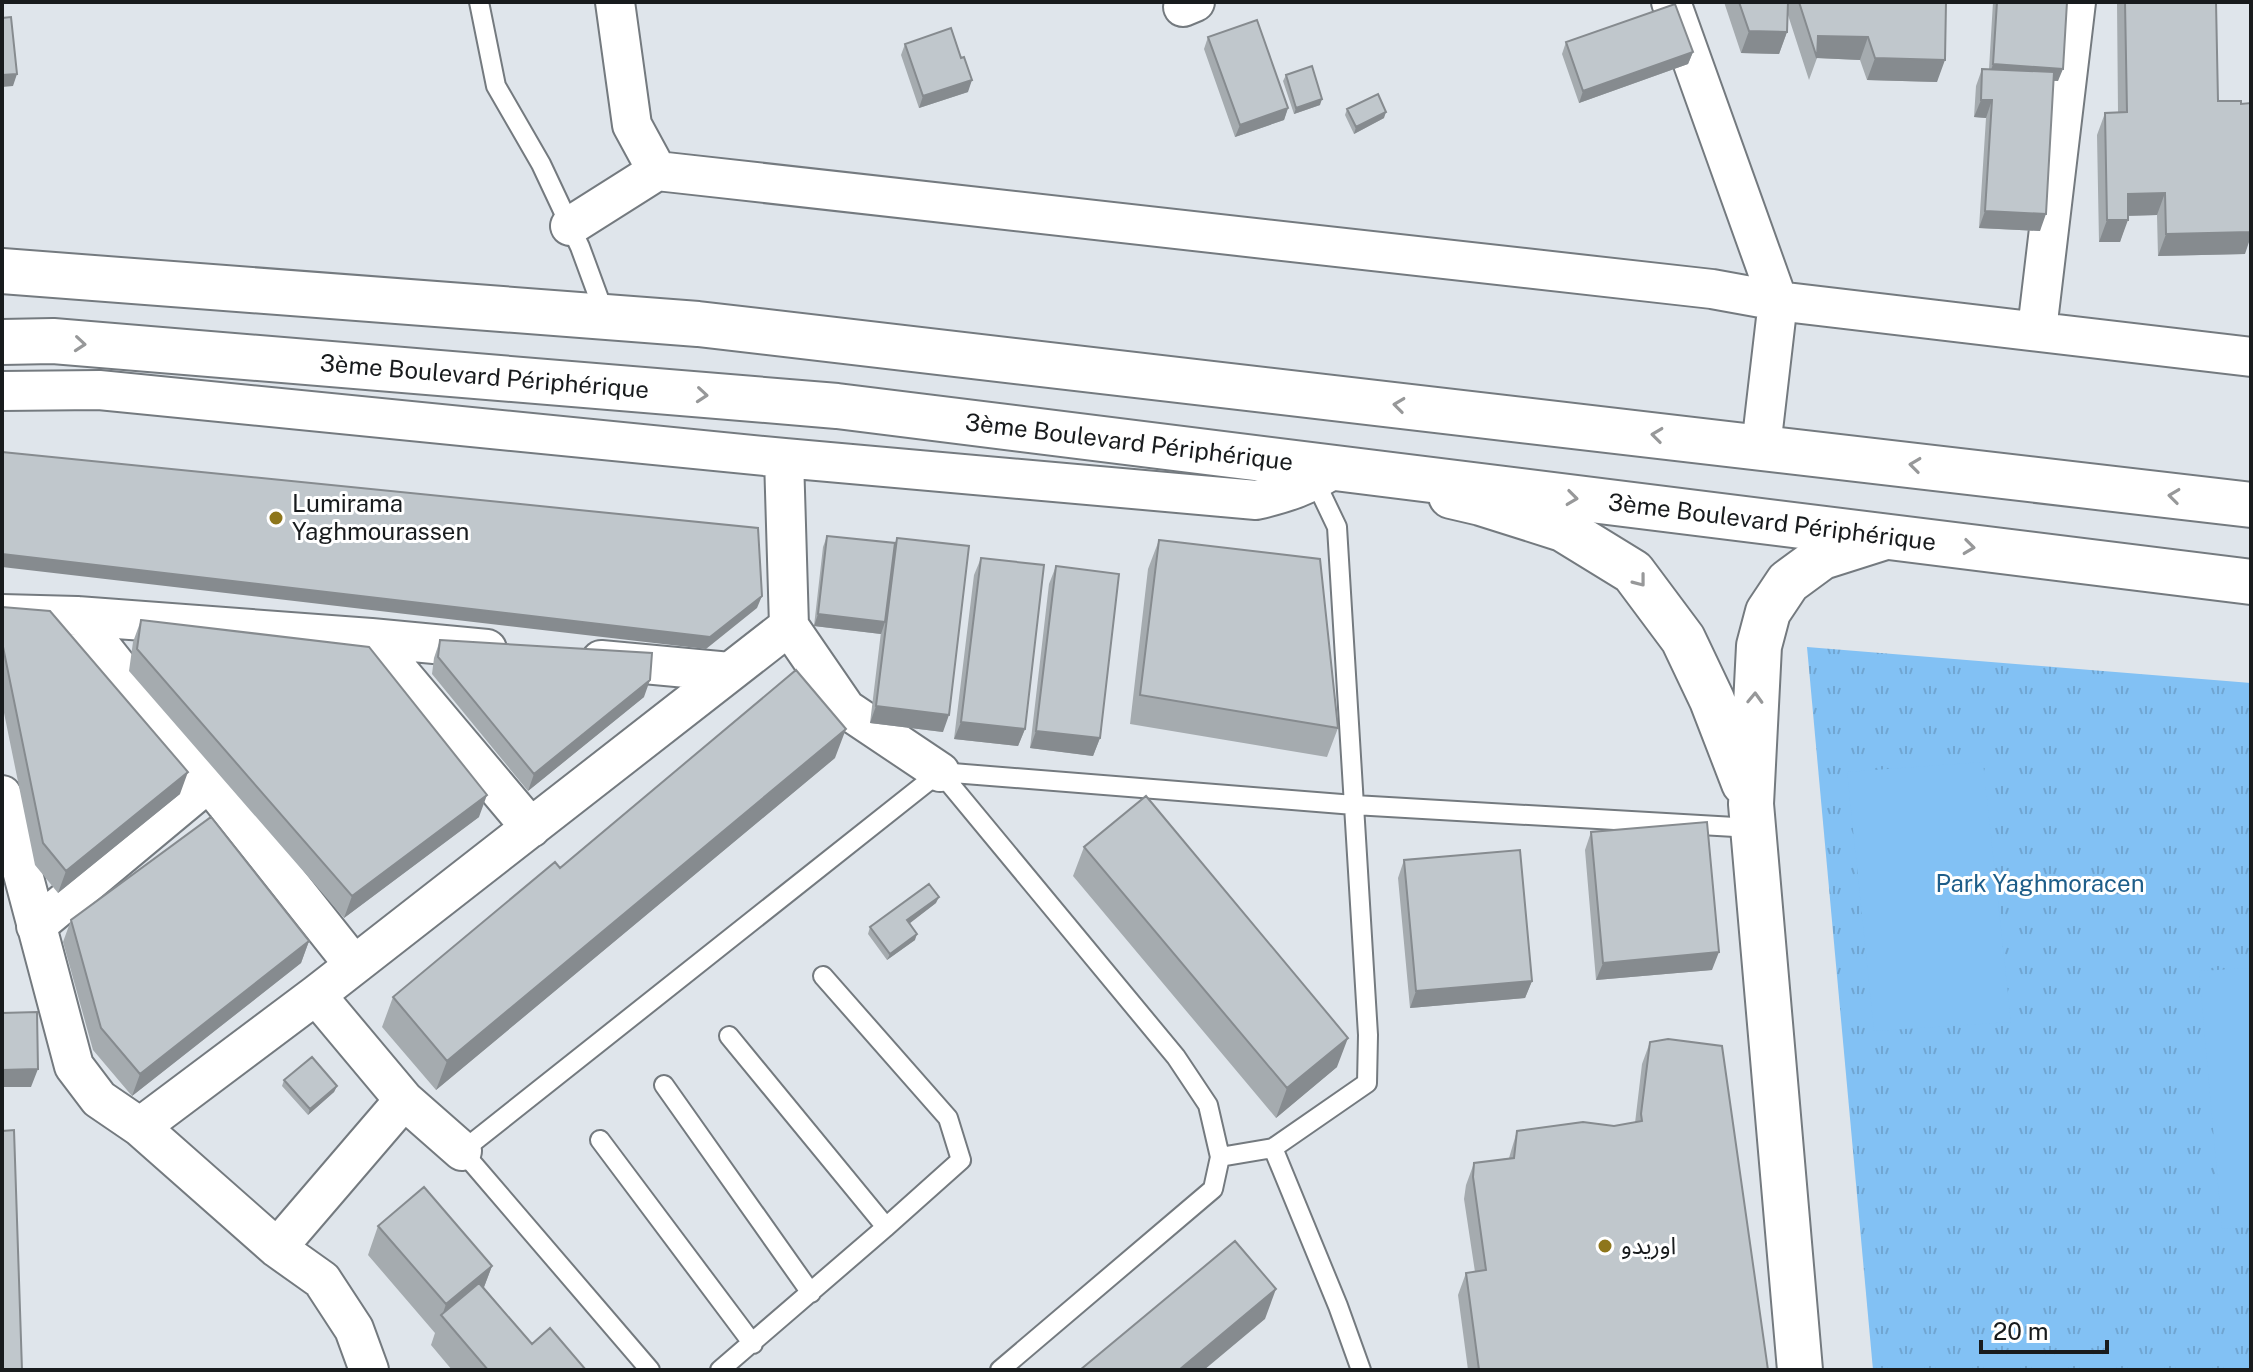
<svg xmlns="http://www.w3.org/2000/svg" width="2253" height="1372" font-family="'Public Sans','Noto Sans Arabic',sans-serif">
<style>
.grass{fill:url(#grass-tufts)}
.garden{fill:#82c1f4}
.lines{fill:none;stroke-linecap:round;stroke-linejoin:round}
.lane-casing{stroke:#747a7f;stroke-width:22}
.street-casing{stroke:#747a7f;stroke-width:42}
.secondary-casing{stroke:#747a7f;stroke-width:48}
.highway-casing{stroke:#747a7f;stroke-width:48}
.lane{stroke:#fff;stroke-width:18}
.street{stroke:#fff;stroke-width:38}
.secondary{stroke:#fff;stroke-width:44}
.highway{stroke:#fff;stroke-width:44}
.wall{fill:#a5abaf}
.shaded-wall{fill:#868b8f}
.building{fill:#c0c7cc;stroke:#868b8f;stroke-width:2}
.oneway{stroke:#979899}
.poi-dot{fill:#8e761b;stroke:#fff;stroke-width:3}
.labels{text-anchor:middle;stroke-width:6;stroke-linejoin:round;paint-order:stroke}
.street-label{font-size:24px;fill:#181b1d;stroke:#fff}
.poi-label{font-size:24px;fill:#181b1d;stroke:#fff;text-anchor:start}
.park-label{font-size:24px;fill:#1d5d89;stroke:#fff}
</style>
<defs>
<pattern id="grass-tufts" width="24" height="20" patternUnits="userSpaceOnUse" patternTransform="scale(2)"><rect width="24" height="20" fill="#82c1f4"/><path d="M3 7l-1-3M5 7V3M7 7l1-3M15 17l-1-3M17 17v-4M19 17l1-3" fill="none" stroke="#70a5d1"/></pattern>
</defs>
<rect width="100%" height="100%" fill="#dfe5eb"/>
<path class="grass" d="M1807,647L2251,683V1370H1873Z"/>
<path class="garden" d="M1983,762L2011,1022L1874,1031L1847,772Z
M2251,968V1227L2222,1229L2199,971Z"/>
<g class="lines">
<g class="lane-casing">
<path id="lane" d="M479,2L496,86L541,164L580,247L605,315
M940,772L1176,1057L1208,1105L1220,1157L1213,1189L1000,1370
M729,1036L886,1227
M664,1085L811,1293
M600,1140L753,1344
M1273,1148L1338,1306L1361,1370
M1220,1157L1273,1148L1367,1083L1368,1035L1337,527L1315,481
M650,1370L462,1151L940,772L1354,805L1752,828
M720,1370L886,1227L961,1160L948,1118L823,976"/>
</g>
<g class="street-casing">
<path id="street" d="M615,2L632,125L657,171L1712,289L1778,301L2251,357
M1671,2L1778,301L1761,447
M1183,7L1195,2
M570,226L657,171
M2037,330L2076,2
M2,391L99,390L784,458L1256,500C1287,493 1309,485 1335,468
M784,458L789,626L846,709L940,772
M2,614L77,616L371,638L531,828
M77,616L354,965
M371,638L487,649
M601,660L730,672
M2,795L74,1066L99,1099L140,1127L316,995
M36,926L209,782
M140,1127L277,1248L322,1280L354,1329L369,1370
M462,1151L404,1100L316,995L789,626
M277,1248L404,1100"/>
</g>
<g class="secondary-casing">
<path id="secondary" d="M1451,496L1481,503L1563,529L1633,572L1683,639L1712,700L1744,783
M1800,1370L1751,804L1759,646L1768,612L1788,582L1822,557L1885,537"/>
</g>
<g class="highway-casing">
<g id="highway">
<path d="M2,271L698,324L2251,505"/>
<path id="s1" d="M2,342L53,341L837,406L2251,582"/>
</g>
</g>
<use href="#lane" class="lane"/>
<use href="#street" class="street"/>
<use href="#secondary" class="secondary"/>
<use href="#highway" class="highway"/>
</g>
<path class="wall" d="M1724,2H1946L1937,82L1867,80L1860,60L1817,58L1809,80L1788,15L1787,32L1779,54L1741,53Z
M1993,2H2067L2058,81H2054L2040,231L1979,228L1986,118L1974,117L1976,86L1982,69H1989Z
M2117,2H2216L2218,101L2241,104L2245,254L2158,256L2157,215L2128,216L2120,242H2099L2097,135L2105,113L2118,112Z
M1208,37L1288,108L1284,120L1235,137L1204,49Z
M1566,42L1693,52L1688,64L1579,103L1562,54Z
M905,44L961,58L968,92L919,108L901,55Z
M1286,75L1320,105L1294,114L1283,81Z
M1347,109L1384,118L1354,134L1345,115Z
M827,536L895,543L897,538L943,732L870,723L881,632V634L814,626L823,547Z
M1159,540L1338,728L1327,757L1130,724L1148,569Z
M981,558L1025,729L1018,746L954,739L974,575Z
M1056,566L1100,738L1093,756L1030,748L1049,584Z
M2,607L180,794L58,893L35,865L2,703Z
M141,620L479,817L344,918L129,671L133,642Z
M440,640L644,697L528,791L432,674L434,658Z
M835,758L436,1090L382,1027L393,997L560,868Z
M1591,832L1712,970L1596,980L1585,850Z
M1084,847L1337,1067L1276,1118L1073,876Z
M1404,860L1532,981L1525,998L1410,1008L1398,878Z
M936,903L909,923L915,940L887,960L868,934L870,927Z
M71,920L309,941L301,963L132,1096L93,1050L63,942Z
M1650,1042L1768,1370H1468L1458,1295L1466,1273L1475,1272L1464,1199L1466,1185L1474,1163L1509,1158L1517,1131L1614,1126L1635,1123L1642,1064Z
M284,1080L337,1086L334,1092L308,1115L282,1086Z
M378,1226L492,1266L484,1287L532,1344L586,1370H452L431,1345L435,1333L368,1255Z"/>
<path class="shaded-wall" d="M1749,31L1787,32L1779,54L1741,53Z
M1818,36L1868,37L1860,60L1817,58Z
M1693,52L1688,64L1579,103L1583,91Z
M1875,58L1945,60L1937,82L1867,80Z
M1993,64L2063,69L2058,81L1989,76Z
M17,74L13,86L2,87V75Z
M972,80L968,92L919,108L923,96Z
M1322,99L1320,105L1294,114L1296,108Z
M1981,100H1992L1986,118L1974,117Z
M1288,108L1284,120L1235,137L1240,125Z
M1386,112L1384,118L1354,134L1356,127Z
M2165,193L2157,215L2120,216L2128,194Z
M1985,211L2046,214L2040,231L1979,228Z
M2251,213V236L2245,254L2158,256L2166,234Z
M2107,220H2128L2120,242H2099Z
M2,554L762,596L757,608L706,649L2,567Z
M818,614L885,622L881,634L814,626Z
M650,680L644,697L528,791L534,774Z
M876,706L949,715L943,732L870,723Z
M961,722L1025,729L1018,746L954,739Z
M846,729L835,758L436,1090L447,1061Z
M1036,731L1100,738L1093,756L1030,748Z
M188,772L180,794L58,893L66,871Z
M487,795L479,817L344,918L352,896Z
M939,897L936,903L905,927L907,920Z
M917,934L915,940L887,960L890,954Z
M309,941L301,963L132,1096L140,1074Z
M1719,952L1712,970L1596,980L1603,963Z
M1532,981L1525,998L1410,1008L1416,991Z
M1348,1038L1337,1067L1276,1118L1287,1088Z
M38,1069L31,1087H2V1070Z
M337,1086L334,1092L308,1115L310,1109Z
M492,1266L481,1295L442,1316L446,1304Z
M1276,1289L1265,1319L1204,1370H1179Z"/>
<path class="building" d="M1739,2H1788L1787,32L1749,31Z
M1799,2H1946L1945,60L1875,58L1868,37L1818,36L1817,58Z
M1997,2H2067L2063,69L1993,64Z
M2125,2H2216L2218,101H2241V104L2251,103V232L2166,234L2165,193L2128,194V220H2107L2105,113L2127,112Z
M1675,4L1693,52L1583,91L1566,42Z
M11,17L17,74L2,75V18Z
M1257,20L1288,108L1240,125L1208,37Z
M951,28L961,58L964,57L972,80L923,96L905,44Z
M1312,66L1322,99L1296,108L1286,75Z
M1982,69L2054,72L2046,214L1985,211L1992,100H1981Z
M1378,94L1386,112L1356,127L1347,109Z
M2,452L758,528L762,596L710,637L2,554Z
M827,536L895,543L885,622L818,614Z
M897,538L969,546L949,715L876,706Z
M1159,540L1320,559L1338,728L1140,695Z
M981,558L1044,565L1025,729L961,722Z
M1056,566L1119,574L1100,738L1036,731Z
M2,607L50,611L188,772L66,871L43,843L2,642Z
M141,620L369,647L487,795L352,896L137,649Z
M440,640L652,653L650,680L534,774L438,657Z
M796,670L846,729L447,1061L393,997L555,862L560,868Z
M1146,796L1348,1038L1287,1088L1084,847Z
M211,817L309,941L140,1074L101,1028L71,920Z
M1707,822L1719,952L1603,963L1591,832Z
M1520,850L1532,981L1416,991L1404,860Z
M929,884L939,897L907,920L917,934L890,954L870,927Z
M37,1012L38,1069L2,1070V1013Z
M1668,1039L1722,1046L1768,1370H1479L1466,1273L1486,1270L1473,1177L1474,1163L1514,1158L1517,1131L1583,1122L1614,1126L1642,1121L1641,1114L1650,1042Z
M312,1057L337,1086L310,1109L284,1080Z
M14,1130L22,1370H2V1131Z
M424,1187L492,1266L446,1304L378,1226Z
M1235,1241L1276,1289L1179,1370H1080Z
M479,1283L532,1344L550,1328L586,1370H488L441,1315Z"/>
<defs><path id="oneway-chevron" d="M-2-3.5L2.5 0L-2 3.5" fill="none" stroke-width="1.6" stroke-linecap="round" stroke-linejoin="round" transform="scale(2)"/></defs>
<g class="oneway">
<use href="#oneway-chevron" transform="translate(80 344) rotate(5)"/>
<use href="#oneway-chevron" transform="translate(702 395) rotate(5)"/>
<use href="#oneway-chevron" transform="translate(1399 405) rotate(-173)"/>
<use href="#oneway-chevron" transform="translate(1657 435) rotate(-173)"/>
<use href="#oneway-chevron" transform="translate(1915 465) rotate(-173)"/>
<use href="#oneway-chevron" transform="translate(2174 496) rotate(-173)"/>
<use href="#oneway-chevron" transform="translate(1572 498) rotate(7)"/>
<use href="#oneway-chevron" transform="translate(1969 547) rotate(7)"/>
<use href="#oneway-chevron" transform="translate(1640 581) rotate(52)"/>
<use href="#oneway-chevron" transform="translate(1755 698) rotate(-88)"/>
</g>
<g class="poi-dot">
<circle cx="276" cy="518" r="8"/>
<circle cx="1605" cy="1246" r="8"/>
</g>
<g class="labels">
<g class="street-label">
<text dy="8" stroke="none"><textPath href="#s1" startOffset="484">3ème Boulevard Périphérique</textPath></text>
<text dy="8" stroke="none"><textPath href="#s1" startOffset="1132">3ème Boulevard Périphérique</textPath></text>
<text dy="8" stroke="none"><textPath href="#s1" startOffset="1780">3ème Boulevard Périphérique</textPath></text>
</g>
<g class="poi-label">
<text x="292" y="512">Lumirama<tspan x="292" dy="28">Yaghmourassen</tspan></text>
<text x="1621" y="1254">اوريدو</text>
</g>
<g class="park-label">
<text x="2040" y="892">Park Yaghmoracen</text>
</g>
</g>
<rect width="2253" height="1372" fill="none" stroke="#181b1d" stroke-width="8"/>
<path d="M1981 1340v12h126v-12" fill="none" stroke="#181b1d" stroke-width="4"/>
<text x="1993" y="1340" font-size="24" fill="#181b1d" stroke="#ffffff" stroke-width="6" paint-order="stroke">20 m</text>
</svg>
